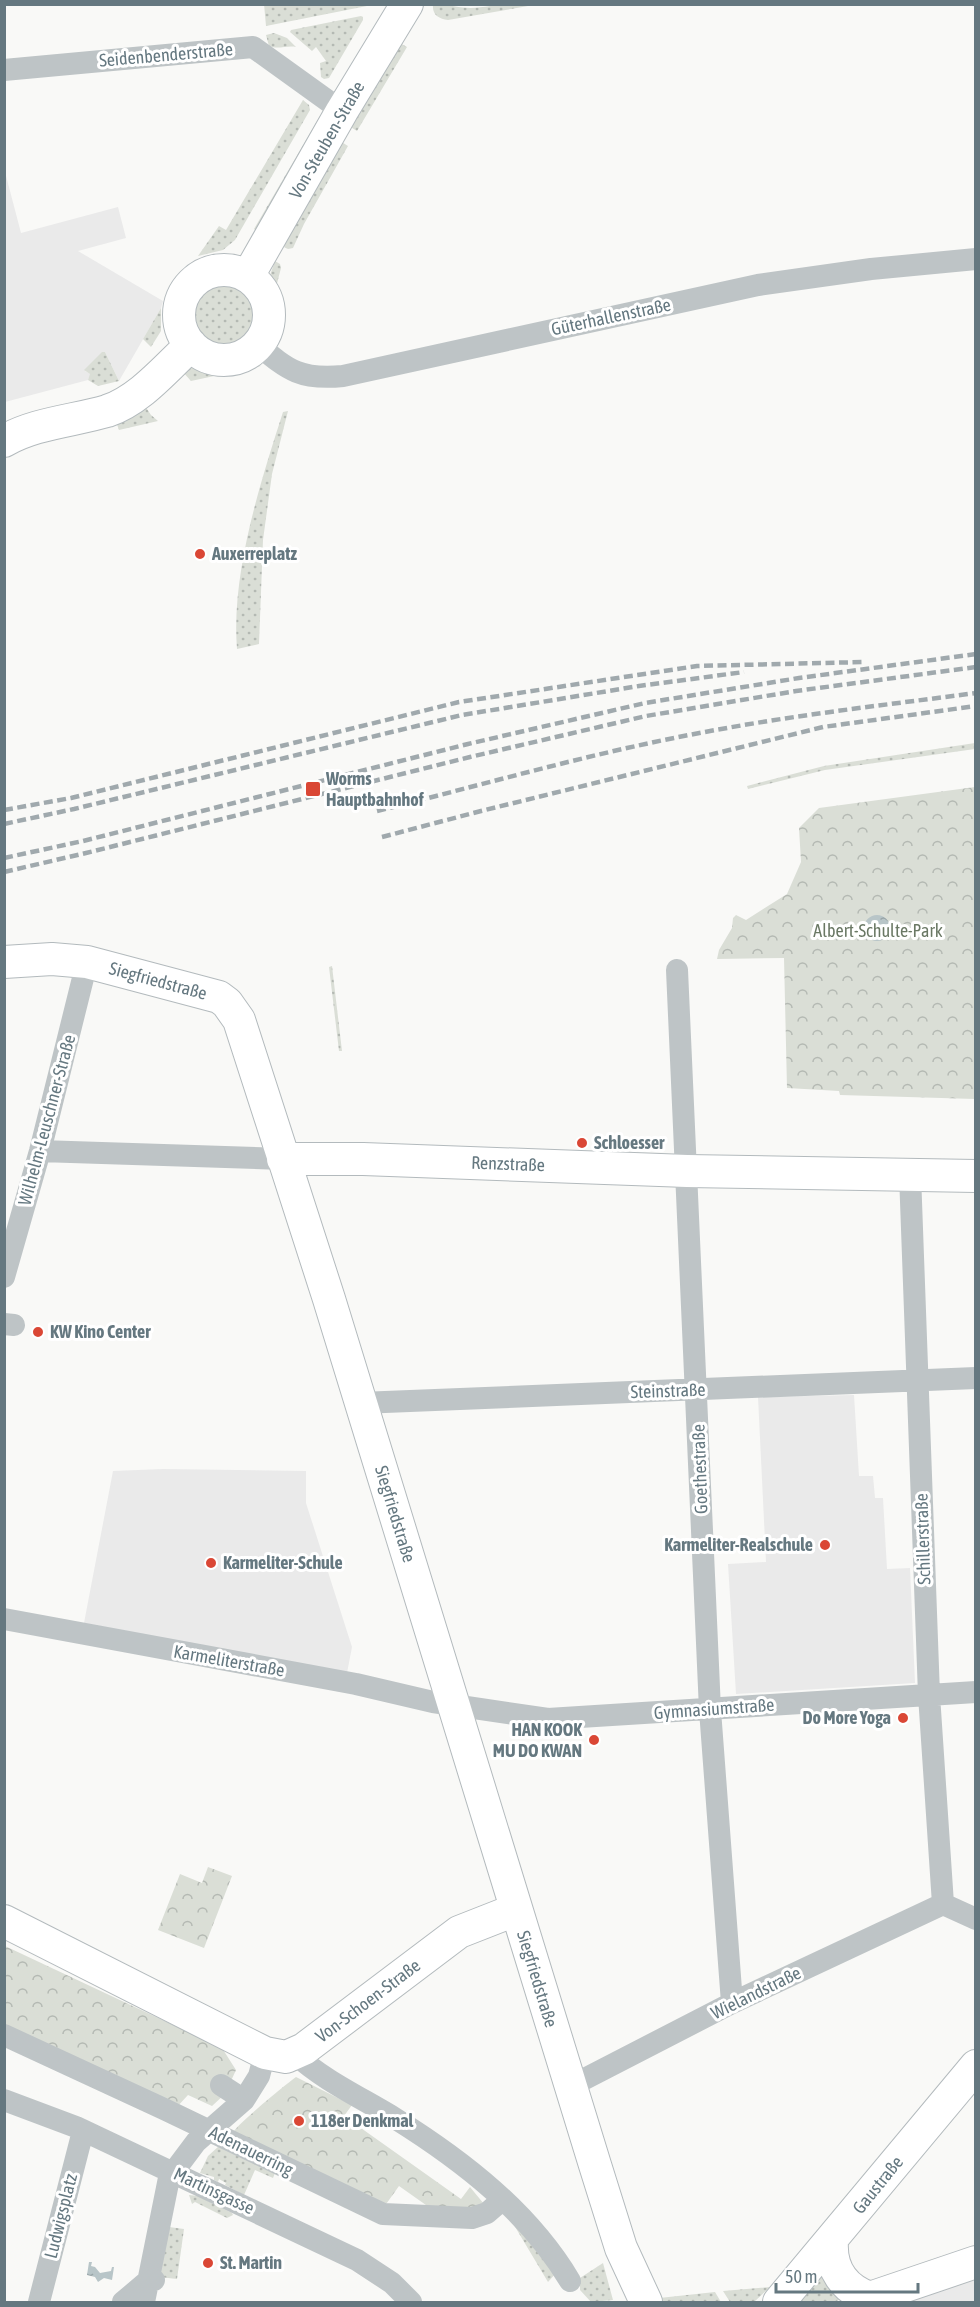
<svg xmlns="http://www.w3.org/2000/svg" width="980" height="2307" font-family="'Asap Condensed',sans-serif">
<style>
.built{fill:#eaeaea}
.grass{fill:url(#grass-dots)}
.park{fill:url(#park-crowns)}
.water{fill:url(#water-ripples)}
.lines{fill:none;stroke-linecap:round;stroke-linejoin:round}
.secondary-casing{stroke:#b3babd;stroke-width:34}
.street{stroke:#bec4c6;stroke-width:22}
.secondary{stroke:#fff;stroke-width:32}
.rail{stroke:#a0a9ad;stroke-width:4.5;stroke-dasharray:9 4.5;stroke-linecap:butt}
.poi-dot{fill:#da4735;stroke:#fff;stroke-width:2}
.labels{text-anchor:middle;stroke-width:6;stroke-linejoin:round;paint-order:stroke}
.street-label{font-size:18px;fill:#657880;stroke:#fff}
.poi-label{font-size:18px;font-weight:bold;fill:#657880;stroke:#fff;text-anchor:start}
.park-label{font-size:18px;fill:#6a7864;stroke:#fff}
</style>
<defs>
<pattern id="grass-dots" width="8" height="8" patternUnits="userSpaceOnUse" patternTransform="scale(1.5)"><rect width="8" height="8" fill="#daded6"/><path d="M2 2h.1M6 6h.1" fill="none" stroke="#b4b9b3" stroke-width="1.8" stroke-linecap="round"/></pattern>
<pattern id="park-crowns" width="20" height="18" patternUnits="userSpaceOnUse" patternTransform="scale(1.5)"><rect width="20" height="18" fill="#daded6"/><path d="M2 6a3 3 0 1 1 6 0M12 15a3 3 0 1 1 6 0" fill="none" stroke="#b4b9b3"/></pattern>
<pattern id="water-ripples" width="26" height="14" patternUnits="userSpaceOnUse" patternTransform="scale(1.5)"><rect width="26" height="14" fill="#b8c5c8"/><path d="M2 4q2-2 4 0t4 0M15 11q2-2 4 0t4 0" fill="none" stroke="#99a5a8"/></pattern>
</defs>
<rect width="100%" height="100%" fill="#f9f9f7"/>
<path class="built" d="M4,168L21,233L118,207L126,238L78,251L163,301L161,308L119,381L105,352L85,371L91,374L88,380L5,402Z
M854,1395L859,1476H873L875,1498H883L887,1569L910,1568L915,1683L736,1694L728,1564L766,1562L758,1397Z
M163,1469L306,1471V1503L352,1647L347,1673L84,1623L113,1471Z
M975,2277V2302H895Z"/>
<path class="grass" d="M264,4H372V5L266,26Z
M433,5C447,4 458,8 471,8C489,8 511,0 528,6L448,20C439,19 432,15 433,5Z
M361,16L363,17V20L329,78L324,79L321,77L320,63L326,61L316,47L312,51L290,32L291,30Z
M274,33L287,38L296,47C287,45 278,50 269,46L266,35Z
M398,42L407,47L357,131L349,126Z
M303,100L309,105L310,110L235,240L223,250L198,256L219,226L226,230Z
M323,111L324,114L259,232L254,229Z
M340,141L348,146L304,224L293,248L288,249L284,247L296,217Z
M275,261L280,264L281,268L274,295H271L269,278Z
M193 314a32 32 0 1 1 64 0a32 32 0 1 1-64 0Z
M161,308V331L151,347L143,339Z
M102,352H105L119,381L98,386L88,380L90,374L84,370Z
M248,362L261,366L191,381L182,371C196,360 207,364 223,365C232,365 240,362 248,362Z
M145,406L151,415L158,421L119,430L115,419Z
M288,411L272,474L263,540L259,644L237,649C231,573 260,484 283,412Z
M975,743V749L825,770L748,789L747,786L824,766Z
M332,966L342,1051H339L329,967Z
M219,2146L275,2173L273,2178L255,2170L244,2195L225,2185L226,2183L219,2179L218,2182L214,2180V2177L200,2173L208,2156Z
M189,2195L198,2196L232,2213L233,2215L227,2218L195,2202L192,2204Z
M508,2215L556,2273L548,2282Z
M169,2227L184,2229L177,2279L159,2277Z
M603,2263L613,2300L591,2302L580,2290V2278Z
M821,2270L841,2299L834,2302H792Z
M770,2287L754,2302H730L723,2291Z
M715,2292L721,2302H652L650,2299Z"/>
<path class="park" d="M975,787V1099L840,1095L839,1091L787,1088L784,958L717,959L719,950L732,928L733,918L736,915L746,920L787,894L801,862L799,828L819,808Z
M208,1867L232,1876L204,1948L158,1930L180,1874L202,1883Z
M5,1946L222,2048L236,2070L225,2094L212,2106L188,2095L176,2108L5,2028Z
M296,2077L352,2105L344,2116L461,2199L470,2187L484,2204V2208L433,2210L399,2186L384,2207L232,2134C236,2125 285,2085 296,2077Z"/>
<path class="water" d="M864 928a13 13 0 1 1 26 0a13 13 0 1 1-26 0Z
M89,2262H92L91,2266L95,2267L100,2273L111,2271L112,2267H114L112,2280L104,2278L98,2282L95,2277L87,2275Z"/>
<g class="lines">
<g class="secondary-casing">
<path id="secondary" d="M179 315a45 45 0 1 1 90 0a45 45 0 1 1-90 0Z
M248,276L342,111L407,4
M4,441C35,423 73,421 107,411C140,400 166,368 191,345
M4,962L52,959L87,962L219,997L227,1003L239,1020L329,1299L595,2165L621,2248L646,2302
M283,1159H363L687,1171L976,1176
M4,1921L265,2053L286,2057L304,2049L459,1932L515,1910
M832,2241C830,2269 844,2289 870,2298
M779,2302L976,2066
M858,2302L976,2262"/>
</g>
<path class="street" d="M4,70L253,47L342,111
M258,345C289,371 301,380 343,376L758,285L871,269L976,259
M677,970L710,1710L732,2003
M40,1151L283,1159
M910,1174L929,1695L943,1904
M4,1277L40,1151L87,962
M4,1324L14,1325
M360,1403L976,1378
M4,1619L356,1684L433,1702L548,1719L976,1692
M943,1904L976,1919
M4,2035L164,2109L383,2214L472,2218L487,2213L502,2200
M295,2054C324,2081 362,2098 396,2119C463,2161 529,2212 570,2281
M221,2085L244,2100
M571,2086L732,2003L943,1904
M4,2100L76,2127L357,2260L392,2283L411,2302
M39,2302L83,2131
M123,2302L149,2280H154
M144,2302L169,2178L196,2142L244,2100L259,2076L265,2053"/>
<use href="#secondary" class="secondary"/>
<path class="rail" d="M4,810L71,798L459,702L697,666L865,662
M377,811C486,784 595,752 705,732C794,715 885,705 976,693
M4,824L74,809L462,715L639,686L744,672
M382,837L481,811L823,727L976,706
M4,858L83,841L468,744L645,703L799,678L976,654
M4,872L86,853L470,757L646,716L796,691L976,667"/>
</g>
<g class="poi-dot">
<circle cx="200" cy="554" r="6"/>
<rect x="305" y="781" width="16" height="16" rx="3"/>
<circle cx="582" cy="1143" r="6"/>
<circle cx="38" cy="1332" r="6"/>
<circle cx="825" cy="1545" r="6"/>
<circle cx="211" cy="1563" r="6"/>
<circle cx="903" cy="1718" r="6"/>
<circle cx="594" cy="1740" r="6"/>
<circle cx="299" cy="2121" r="6"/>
<circle cx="208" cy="2263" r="6"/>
</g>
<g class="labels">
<g class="street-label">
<text transform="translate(166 55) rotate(-5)" y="6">Seidenbenderstraße</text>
<text transform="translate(327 140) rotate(-60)" y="6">Von-Steuben-Straße</text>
<text transform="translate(611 317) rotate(-12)" y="6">Güterhallenstraße</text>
<text transform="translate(158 981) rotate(15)" y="6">Siegfriedstraße</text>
<text transform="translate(47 1120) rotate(-75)" y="6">Wilhelm-Leuschner-Straße</text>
<text transform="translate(508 1164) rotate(2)" y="6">Renzstraße</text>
<text transform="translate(668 1391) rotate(-2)" y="6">Steinstraße</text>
<text transform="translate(700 1469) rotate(-92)" y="6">Goethestraße</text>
<text transform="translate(395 1514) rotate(73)" y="6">Siegfriedstraße</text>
<text transform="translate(923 1539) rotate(-92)" y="6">Schillerstraße</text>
<text transform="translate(229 1661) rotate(10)" y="6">Karmeliterstraße</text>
<text transform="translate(714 1709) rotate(-4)" y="6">Gymnasiumstraße</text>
<text transform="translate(537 1979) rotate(73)" y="6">Siegfriedstraße</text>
<text transform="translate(756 1993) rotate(-26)" y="6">Wielandstraße</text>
<text transform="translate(368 2001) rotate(-37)" y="6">Von-Schoen-Straße</text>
<text transform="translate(251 2151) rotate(26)" y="6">Adenauerring</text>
<text transform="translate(878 2185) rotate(-51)" y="6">Gaustraße</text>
<text transform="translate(214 2191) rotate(25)" y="6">Martinsgasse</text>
<text transform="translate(61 2216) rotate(-76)" y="6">Ludwigsplatz</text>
</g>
<g class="poi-label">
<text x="212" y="560">Auxerreplatz</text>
<text x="326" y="785">Worms<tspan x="326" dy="21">Hauptbahnhof</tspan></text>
<text x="594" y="1149">Schloesser</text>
<text x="50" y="1338">KW Kino Center</text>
<text x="813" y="1551" text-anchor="end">Karmeliter-Realschule</text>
<text x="223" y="1569">Karmeliter-Schule</text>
<text x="891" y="1724" text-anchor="end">Do More Yoga</text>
<text x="582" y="1736" text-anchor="end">HAN KOOK<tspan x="582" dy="21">MU DO KWAN</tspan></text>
<text x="311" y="2127">118er Denkmal</text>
<text x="220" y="2269">St. Martin</text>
</g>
<g class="park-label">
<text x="878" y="937">Albert-Schulte-Park</text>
</g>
</g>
<rect width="980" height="2307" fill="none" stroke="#657880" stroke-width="12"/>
<path d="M776 2283v9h142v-9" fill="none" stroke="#657880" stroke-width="3"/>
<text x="785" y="2283" font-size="18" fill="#657880" stroke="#ffffff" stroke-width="4.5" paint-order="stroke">50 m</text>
</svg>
